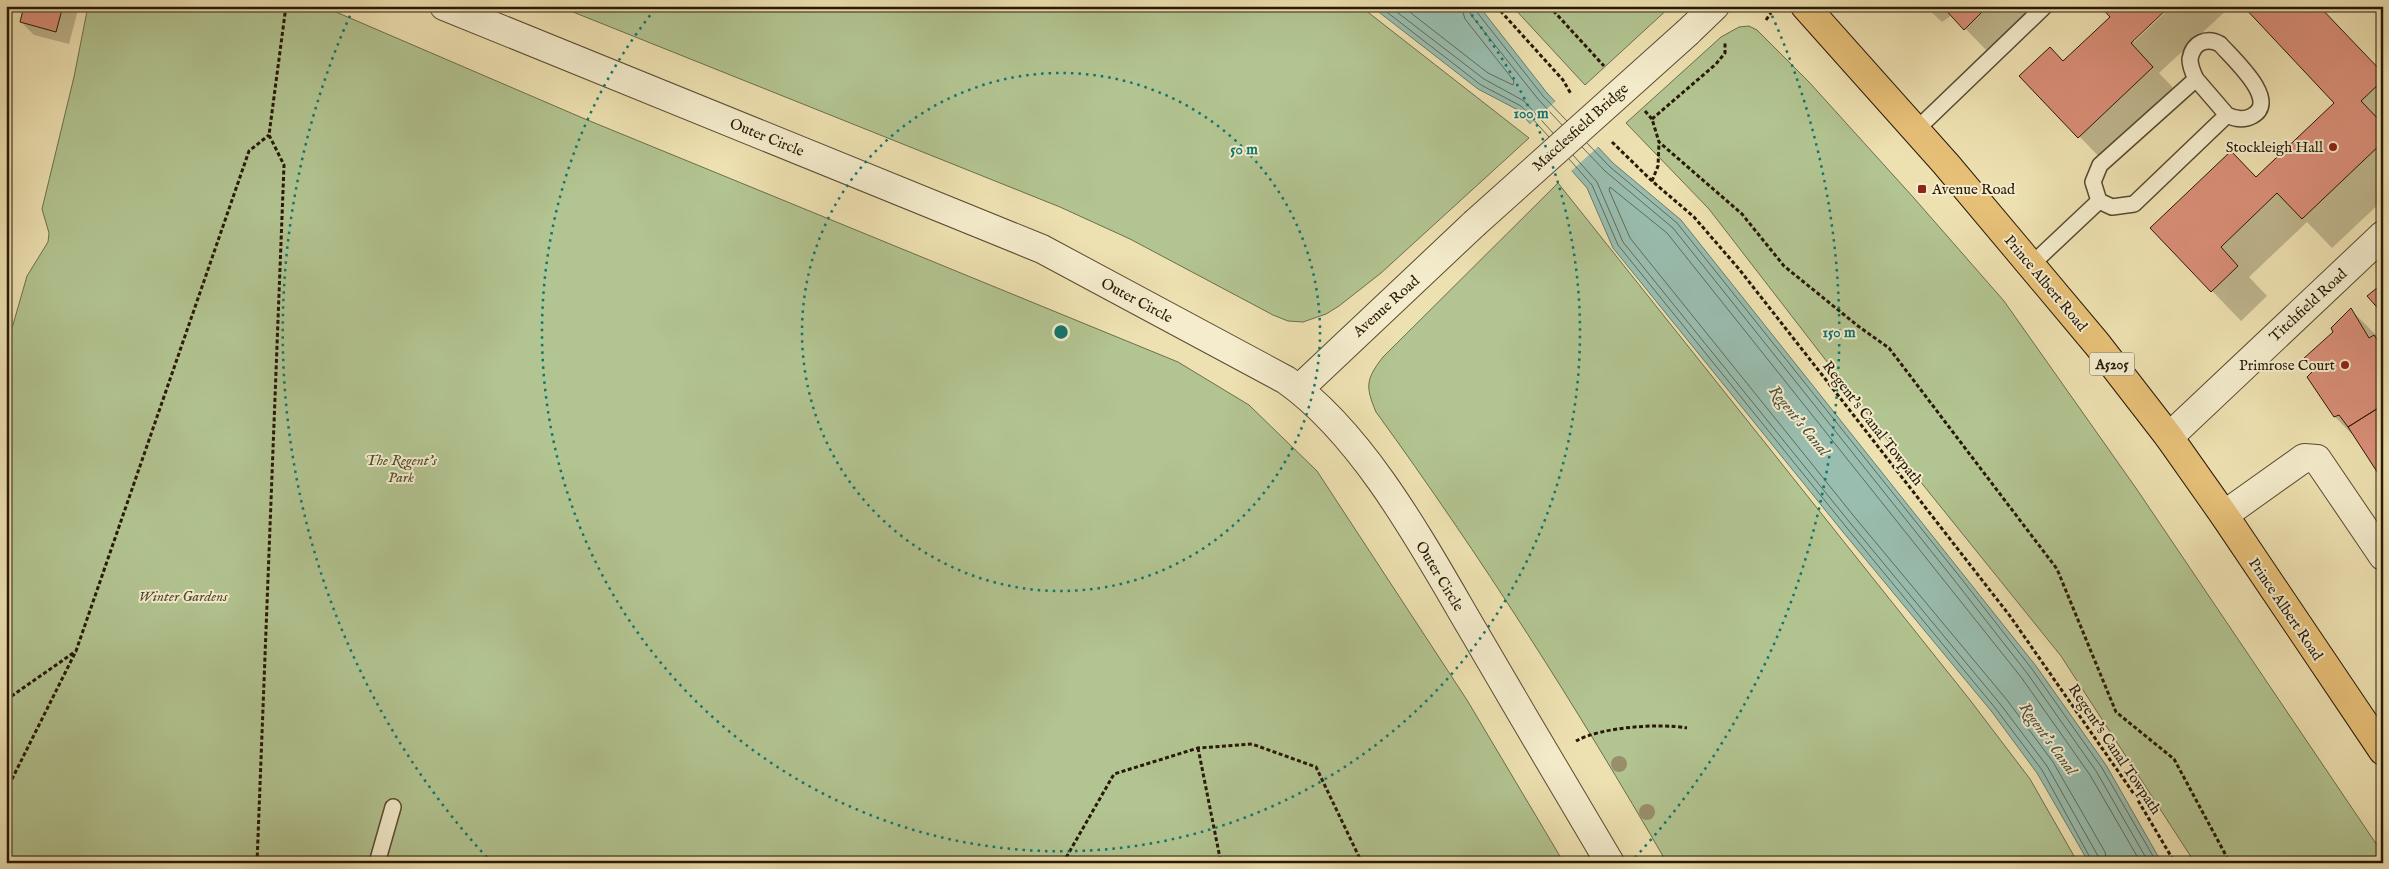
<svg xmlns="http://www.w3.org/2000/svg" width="2389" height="869" font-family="'IM FELL English',serif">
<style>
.green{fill:#b2c491;stroke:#6c6e4c}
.water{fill:#99bdaf;stroke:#6b7b6b}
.pier{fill:#eee1b1}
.shadow{fill:#0003}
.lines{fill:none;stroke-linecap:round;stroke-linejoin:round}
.shore{stroke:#606b5a;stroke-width:1}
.building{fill:#da8f79;stroke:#271906}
.lane-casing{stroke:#594b31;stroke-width:18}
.street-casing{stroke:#594b31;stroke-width:30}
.primary-casing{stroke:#271906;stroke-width:30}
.path{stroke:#271906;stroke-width:3;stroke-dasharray:4 2.5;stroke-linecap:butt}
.lane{stroke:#f4eccc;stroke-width:15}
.street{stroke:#f4eccc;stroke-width:28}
.primary{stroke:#e7c078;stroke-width:28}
.street-bridge-casing{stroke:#594b31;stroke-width:30;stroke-linecap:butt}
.street-bridge{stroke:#f4eccc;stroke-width:28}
.tree{fill:#988f6a}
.ring{fill:none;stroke:#0f766e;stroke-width:2.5;stroke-dasharray:2.5 5}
.poi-dot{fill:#8f2418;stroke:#f4eccc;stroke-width:2}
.labels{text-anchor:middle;stroke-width:4;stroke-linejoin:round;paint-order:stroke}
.shield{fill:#f4eccc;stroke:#645841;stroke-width:1}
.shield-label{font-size:14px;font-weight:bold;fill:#271906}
.street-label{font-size:15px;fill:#271906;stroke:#f4eccc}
.poi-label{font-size:15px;fill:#271906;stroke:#f4eccc;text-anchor:end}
.park-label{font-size:15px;font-style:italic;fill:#514c30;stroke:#f4eccc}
.water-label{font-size:16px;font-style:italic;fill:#4f5241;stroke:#f4eccc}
.centre{fill:#0f766e;stroke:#f4eccc;stroke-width:2.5}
.ring-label{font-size:15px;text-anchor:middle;font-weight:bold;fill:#0f766e;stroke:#f4eccc;stroke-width:4;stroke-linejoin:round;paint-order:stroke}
</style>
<rect width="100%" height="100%" fill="#eee1b1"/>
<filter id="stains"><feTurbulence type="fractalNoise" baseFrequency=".004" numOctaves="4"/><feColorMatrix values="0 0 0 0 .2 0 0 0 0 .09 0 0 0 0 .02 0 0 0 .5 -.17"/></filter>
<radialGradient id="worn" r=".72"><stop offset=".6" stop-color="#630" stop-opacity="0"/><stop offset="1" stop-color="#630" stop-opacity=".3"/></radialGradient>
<path class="green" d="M88,6H322L585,119L1178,362L1249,405L1317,471L1467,700L1564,863H6V349L27,276L48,242L49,233L42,209L74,77Z
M558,6H1360L1529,138L1381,273L1339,306L1326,314L1303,322L1288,321L1273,315L1130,239L1060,207Z
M1512,6H1671L1585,85Z
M1749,26L1757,30L1809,82L1913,197L2004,301L2138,491L2383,854V863H2195L2061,656L1899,455L1709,209L1626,123L1721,37L1739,27Z
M1558,183L1970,700L2030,779L2078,863H1667C1576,706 1482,558 1376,412C1365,386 1366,379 1383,357Z"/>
<path class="water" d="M1371,6H1479L1547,93L1613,163L1681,220L2036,666L2106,765L2162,863H2089L2037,773L1992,712L1843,532L1613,248L1587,188L1518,110L1478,89Z"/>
<path class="pier" d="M1557,100L1600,145L1570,172L1528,126Z"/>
<path class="shadow" d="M25,6H79L69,44L34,35L21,22Z
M1919,6H2038L1994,58L1952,15L1942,22L1930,11L1923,10Z
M2172,6H2231L2159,73L2182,97L2109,167L2021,76L2063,62L2111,17L2134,42Z
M2383,74V200L2332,248L2307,222L2249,277L2267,296L2241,321L2152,228L2257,178L2336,103Z
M2351,310L2383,342V478L2359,441L2335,417L2313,372L2335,333Z"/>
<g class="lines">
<path class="shore" d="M1379,6L1481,85L1521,106L1549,137
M1389,6L1484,79L1524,101L1553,133
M1402,6L1488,73L1513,85L1514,81L1465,19L1461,6
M1469,6L1471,15L1538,99L1562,125
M1475,6L1476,11L1543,96L1567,121
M1587,143L1610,167L1677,223L1960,577L2032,669L2102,768L2157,863
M1582,147L1605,171L1673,228L1955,581L2027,673L2096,771L2149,863
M1573,155L1597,182L1623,242L1851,524L2001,705L2047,766L2098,856L2099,863
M1569,159L1592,185L1618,245L1847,528L1996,709L2042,770L2093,863
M2107,863L2105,852L2053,762L2007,700L1857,520L1630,238L1609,190L1610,187L1667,233L2021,677L2090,775L2141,863"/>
</g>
<path class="building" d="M24,6H63L56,32L20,22Z
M1942,6H1988L1964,30Z
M2100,6H2170L2131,43L2153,67L2078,138L2019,76L2050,47L2063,61L2110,17Z
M2243,6H2319L2383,73V80L2361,101L2383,124V142L2302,219L2277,193L2221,247L2238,266L2211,292L2150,228L2231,151L2256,177L2334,103Z
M2383,283V314L2367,296Z
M2351,308L2369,338L2374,335L2383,349V405L2348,427L2339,415L2334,417L2307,377L2312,372L2303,359L2333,332L2331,328Z
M2383,405V481L2348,427Z"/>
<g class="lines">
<g class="lane-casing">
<path id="lane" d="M2196,79L2227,115
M1916,130L2045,6
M2031,265L2099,201L2112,207L2134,204L2227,115C2235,119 2243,121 2252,116C2281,101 2232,58 2220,44C2207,37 2193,42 2190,59C2190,65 2193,73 2196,79L2100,165L2093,182L2099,201
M377,863L393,807"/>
</g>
<g class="street-casing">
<path id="street" d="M444,6L1042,249L1286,380C1364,435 1423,545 1471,627C1517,706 1563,784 1610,863
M1688,32L1715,6
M1299,389L1474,224
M2169,437L2383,235
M2224,515L2304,458L2317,459L2383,556"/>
</g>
<g class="primary-casing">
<path id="primary" d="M1805,6L1946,164L2097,344L2169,437L2224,515L2383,751"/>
</g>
<path class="path" d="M1496,6L1563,80L1571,94
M1549,6L1604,66
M1766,20L1771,13
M1645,111L1652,119L1659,142L1742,214L1784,266L1858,326L1889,348L2057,569L2116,712L2174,759L2230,863
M1652,119L1716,64L1725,53V42
M1612,142L1652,181L1694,217L1739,269L1830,385L2010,616L2136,797L2175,863
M1652,181L1658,166L1659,143
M6,700L76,651
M1576,741C1601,727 1659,723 1687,728
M1198,748L1221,863
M6,791L76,651L249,151L269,135
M257,863L284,165L269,135L286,6
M1063,863L1114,774L1198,748L1252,744L1316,767L1362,863"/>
<use href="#lane" class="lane"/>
<use href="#street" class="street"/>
<use href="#primary" class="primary"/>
<g class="street-bridge-casing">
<path id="street-bridge" d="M1474,224L1688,32"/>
</g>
<use href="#street-bridge" class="street-bridge"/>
</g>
<g class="tree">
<circle cx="1619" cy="764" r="8"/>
<circle cx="1647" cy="812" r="8"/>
</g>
<g class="ring">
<circle cx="1061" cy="332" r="259"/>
<path d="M1467 9A519 519 0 1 1 655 9"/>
<path d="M492 863A778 778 0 0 1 353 9M1769 9A778 778 0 0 1 1630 863"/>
</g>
<g class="poi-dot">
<circle cx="2333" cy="147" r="5"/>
<rect x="1917" y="184" width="10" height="10" rx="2.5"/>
<circle cx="2345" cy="365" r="5"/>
</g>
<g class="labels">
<rect class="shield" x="2089.5" y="352.5" width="45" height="23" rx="4"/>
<g class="shield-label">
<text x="2112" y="369">A5205</text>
</g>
<g class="street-label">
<text transform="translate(1580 127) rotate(-42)" y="5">Macclesfield Bridge</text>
<text transform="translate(767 137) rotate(22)" y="5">Outer Circle</text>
<text transform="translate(2046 283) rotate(50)" y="5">Prince Albert Road</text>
<text transform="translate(1137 300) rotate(28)" y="5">Outer Circle</text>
<text transform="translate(2308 305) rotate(-43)" y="5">Titchfield Road</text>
<text transform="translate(1386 306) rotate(-42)" y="5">Avenue Road</text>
<text transform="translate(1873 423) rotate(52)" y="5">Regent's Canal Towpath</text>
<text transform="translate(1440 576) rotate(59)" y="5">Outer Circle</text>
<text transform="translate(2286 609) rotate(56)" y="5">Prince Albert Road</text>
<text transform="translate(2115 749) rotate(56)" y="5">Regent's Canal Towpath</text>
</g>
<g class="poi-label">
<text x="2323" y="152">Stockleigh Hall</text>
<text x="1932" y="194" text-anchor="start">Avenue Road</text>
<text x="2335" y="370">Primrose Court</text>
</g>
<g class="park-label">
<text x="401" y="465">The Regent's<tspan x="401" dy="17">Park</tspan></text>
<text x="183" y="601">Winter Gardens</text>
</g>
<g class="water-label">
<text transform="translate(1800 420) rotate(51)" y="6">Regent's Canal</text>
<text transform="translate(2049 738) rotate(54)" y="6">Regent's Canal</text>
</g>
</g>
<circle cx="1061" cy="332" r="8" class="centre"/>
<g class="ring-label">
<text x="1531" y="118">100 m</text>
<text x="1244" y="154">50 m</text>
<text x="1839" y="337">150 m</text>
</g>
<rect width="2389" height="869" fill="none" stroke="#eee1b1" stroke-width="25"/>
<rect x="8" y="8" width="2374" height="854" fill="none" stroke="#271906" stroke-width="2.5"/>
<rect x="12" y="12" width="2364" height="844" fill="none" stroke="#271906"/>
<rect width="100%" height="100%" filter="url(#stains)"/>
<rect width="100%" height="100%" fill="url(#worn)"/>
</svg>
